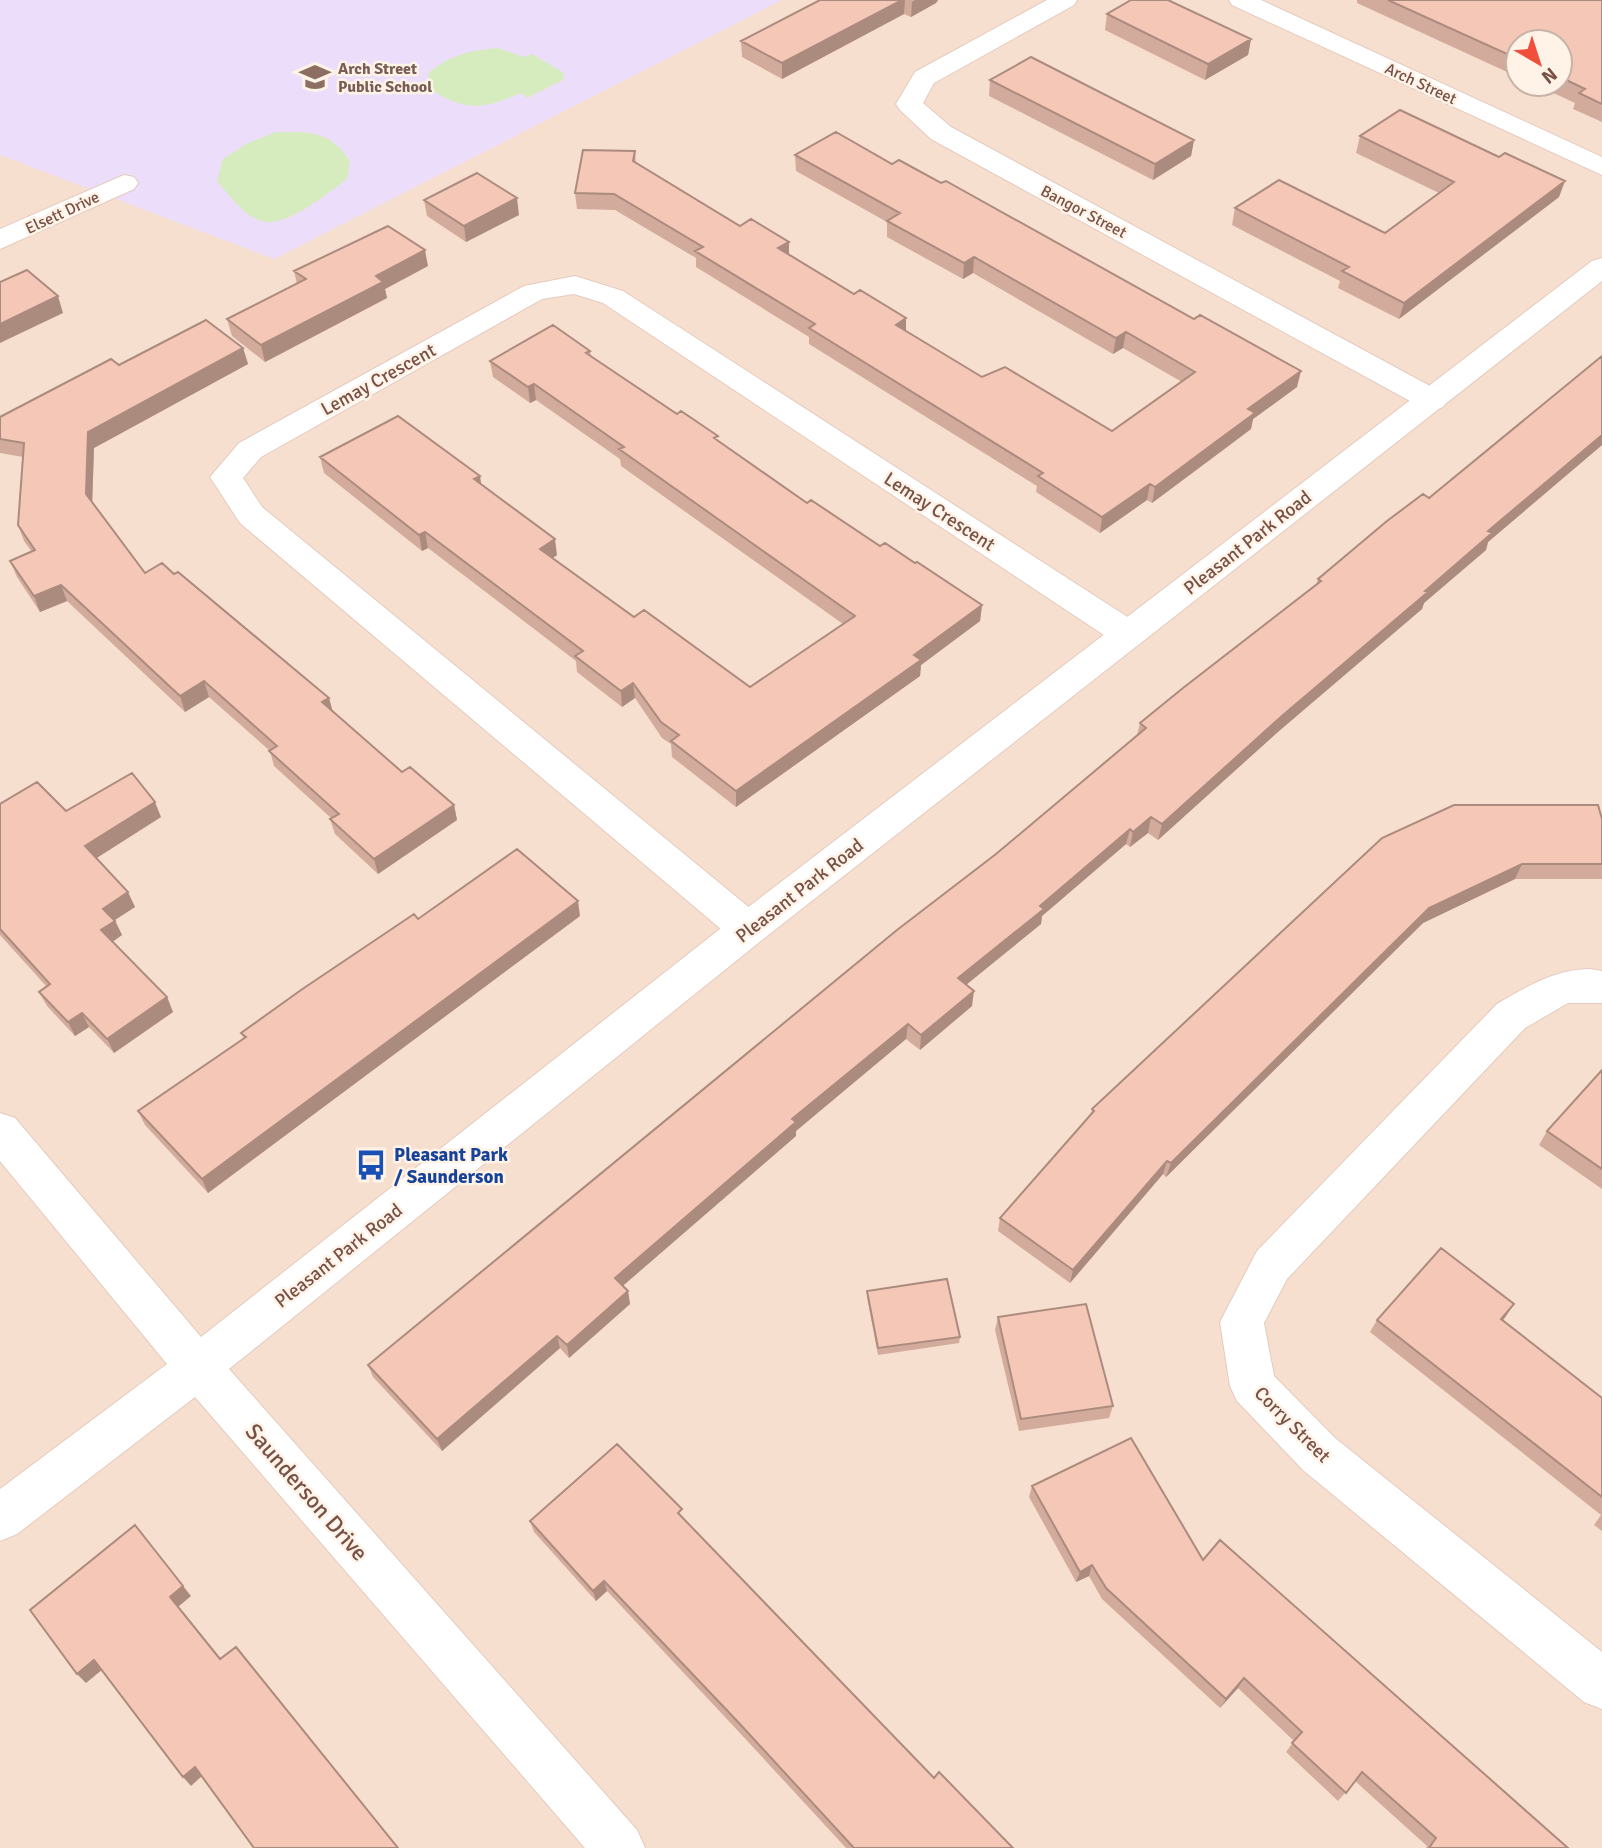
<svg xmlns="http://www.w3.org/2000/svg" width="1602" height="1848" font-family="Signika,sans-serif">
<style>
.residential{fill:#f6dfcf;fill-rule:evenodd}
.education{fill:#ecdefa}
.green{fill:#d7ecbe}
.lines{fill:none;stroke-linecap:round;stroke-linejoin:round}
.minor-casing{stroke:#e5cbbf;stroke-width:2}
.tertiary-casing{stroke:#e5cbbf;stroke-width:2}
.minor{fill:#fff;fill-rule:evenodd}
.tertiary{fill:#fff;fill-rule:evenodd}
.wall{fill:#d3ab9d}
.shaded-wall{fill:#ac8b7f}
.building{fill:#f5c7b6;stroke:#ac8b7f;stroke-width:2}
.labels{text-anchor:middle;stroke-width:5;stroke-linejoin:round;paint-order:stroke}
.far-education-label{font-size:16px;font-weight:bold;fill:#785e54;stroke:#fff3e8;text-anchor:start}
.far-street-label{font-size:16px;fill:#775146;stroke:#fff3e8}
.street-label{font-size:19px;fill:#775146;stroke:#fff3e8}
.transit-label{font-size:19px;font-weight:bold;fill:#164399;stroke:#fff3e8;text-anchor:start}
.near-street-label{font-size:23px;fill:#775146;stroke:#fff3e8}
</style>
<rect width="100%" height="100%" fill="#feefe1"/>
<path class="residential" d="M0,0H1602V1848H0ZM1518,42H1560V84H1518Z"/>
<path class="education" d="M0,0H782L274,259L0,155Z"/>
<path class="green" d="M498,48L524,57L532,54L564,73L563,80L527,98L521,93C481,110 464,112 427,87L429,72C451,55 471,50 498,48Z
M276,132C309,132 330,130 350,161L347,179C328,193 285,229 261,221C244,216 228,194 217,181L223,159L246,144Z"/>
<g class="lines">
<g class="minor-casing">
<path id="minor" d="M1047,0H1077L1074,5L934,83L923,103L951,127L1443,393L1447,400L1443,407L1432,410L1421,407L931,139L900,110L896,104L915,72Z
M1229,0H1261L1602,157V175L1232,5Z
M124,175L134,177L138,183L134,189L0,249V229Z
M575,276L623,291L1140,625L1145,634L1140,643L1128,646L1116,643L603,303L574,294L542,299L261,457L243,478L262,507L762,918L767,929L762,940L748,944L734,940L240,523L210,477L239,443L524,286Z
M1590,969L1602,971V1003H1568L1525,1028L1287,1279L1264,1323L1274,1376L1335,1438L1602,1652V1709L1584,1702L1303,1470L1237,1401L1230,1386L1220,1322L1257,1251L1497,1004C1526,987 1555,969 1590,969Z"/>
</g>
<g class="tertiary-casing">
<path id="tertiary" d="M1602,258V281L762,940L229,1369L637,1830L645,1848H585L195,1397L17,1534L0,1541V1489L167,1364L0,1161V1113L15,1118L201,1337L734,918L1592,261Z"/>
</g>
<use href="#minor" class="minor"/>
<use href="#tertiary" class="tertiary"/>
</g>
<path class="wall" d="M820,0H938L936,3L911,17L904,14L782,79L742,57L741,41Z
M1357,0H1602V122L1573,109L1575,103L1534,84H1560V42H1518V77L1357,3Z
M1107,14L1251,39L1248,55L1205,80L1105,30Z
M990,80L1194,140L1191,156L1153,180L989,96Z
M1360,136L1559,197L1399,319L1338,288L1340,281L1232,225L1235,208L1385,233L1439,193L1356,153Z
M635,151L636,163L740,226L789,242V254L854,294L906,318V331L982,377L1112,431L1182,382L1123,348L1113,354L973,273L963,279L887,237V222L796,171L795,155L892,164L1297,387L1253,419L1251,429L1222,451L1152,503L1147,500L1100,533L1036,492L1037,486L809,344V337L696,267V258L615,210L577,209L575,193Z
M424,200L519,215L466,242L427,216Z
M428,266L385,289L387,298L265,362L232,336L227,319L297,284L294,271Z
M243,348L248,364L94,448L92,502L145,573L174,574L329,698L333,712L402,772L454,805L457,820L378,874L335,834L330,819L331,818L274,766L270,751L209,697L185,712L67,601L40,612L17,577L10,561L32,552L24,541L18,525L23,457L0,453V417L119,365Z
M590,351L591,356L718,441L807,503L880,546L915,563L982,605L980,621L921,665L920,676L736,807L672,757L671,744L662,738L635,698L622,707L577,672L576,661L428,548L422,551L324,473L320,457L480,476L481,484L557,555L553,558L634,617L750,687L843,624L621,466L620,459L536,400L530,403L493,377L490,361Z
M1602,356V445L1488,542L1486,550L1424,603L1422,609L1279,731L1158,840L1148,833L1130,847L1126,844L1042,916L1041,924L966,985L972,1006L920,1050L906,1039L796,1131V1136L623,1285L628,1291L630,1304L569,1358L560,1348L442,1451L373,1377L368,1365L996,854L1137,735L1140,723L1316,585L1318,579L1429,498Z
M0,804L66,811L161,817L96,858L135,907L115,920L122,935L112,942L167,997L173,1012L114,1053L89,1027L75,1036L47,1006L39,992L47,987L0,935Z
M1602,819V879H1515L1423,923L1166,1177L1163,1174L1070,1283L998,1231L1000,1218L1091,1114L1092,1109L1382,838Z
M580,916L208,1193L145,1125L138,1111L244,1039L241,1033L418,919Z
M1602,1070V1189L1539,1145L1547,1131Z
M867,1291L960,1337L959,1343L878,1355L867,1297Z
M1506,1316L1503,1320L1602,1398V1531L1594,1525L1601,1515L1370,1332L1377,1320Z
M998,1317L1113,1406L1109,1418L1019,1431L995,1330Z
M1032,1486L1203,1560L1568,1848H1426L1427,1846L1355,1781L1338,1801L1286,1752L1294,1741L1238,1688L1220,1708L1102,1599L1089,1576L1076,1582L1029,1497Z
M683,1518L934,1778L1013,1848H846L739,1732L607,1591L596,1601L534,1532L530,1521Z"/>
<path class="shaded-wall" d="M902,0H905L904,14L782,79V63Z
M915,0H938L936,3L911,17L912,2Z
M1251,39L1248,55L1205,80L1208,64Z
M1194,140L1191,156L1153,180L1155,164Z
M1565,181L1559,197L1399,319L1404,303Z
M517,198L519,215L466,242L464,226Z
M789,242V258L778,248Z
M425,250L428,266L385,289L387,298L265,362L261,345L376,276Z
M974,257L973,273L963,279L964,263Z
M58,296L63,313L0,343V324Z
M906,318V334L896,325Z
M1126,332L1123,348L1113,354L1116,338Z
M243,348L248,364L94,448L92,509L86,494L88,432Z
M1301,371L1297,387L1253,419L1251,429L1152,503L1155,487L1248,409Z
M534,384L536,400L530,403L528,387Z
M1602,435V445L1488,542L1486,550L1424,603L1422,609L1279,731L1158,840L1162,824L1488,531Z
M480,476L482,492L474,479Z
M1150,484L1147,500L1100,533L1102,517Z
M425,532L428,548L422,551L419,535Z
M555,539L557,555L542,565L540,549Z
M61,585L67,601L40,612L34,596Z
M982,605L980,621L921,665L920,676L736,807V791L914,655Z
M204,681L209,697L185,712L180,696Z
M633,683L635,698L622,707L621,691Z
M329,698L333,713L322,702Z
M155,802L161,817L92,861L85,846Z
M454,805L457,820L378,874L374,859Z
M1151,817L1148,833L1130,847L1133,832Z
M1130,829L1126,844L1042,916L1041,924L956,993L958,978L1040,906Z
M1522,864L1515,879L1423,923L1166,1177L1171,1163L1429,908Z
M128,892L135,907L110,923L103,909Z
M578,901L580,916L208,1193L202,1179Z
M115,921L122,935L108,945L101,930Z
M974,991L972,1006L920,1050L921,1035Z
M167,997L173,1012L114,1053L107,1039Z
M82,1013L89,1027L75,1036L68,1022Z
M908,1024L906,1039L796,1131V1136L617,1291L615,1278L792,1119Z
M1167,1161L1163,1174L1070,1283L1073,1270Z
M628,1291L630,1304L569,1358L567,1345Z
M1514,1304L1506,1316L1493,1332L1501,1319Z
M557,1336L560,1348L442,1451L437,1439Z
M1092,1565L1089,1576L1076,1582L1080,1572Z
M604,1581L607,1591L596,1601L593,1591Z
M183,1586L191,1596L178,1607L170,1597Z
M94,1660L103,1669L86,1683L77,1674Z
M1244,1678L1238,1688L1220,1708L1226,1699Z
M195,1767L203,1775L191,1786L183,1777Z"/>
<path class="building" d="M820,0H902L782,63L741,41Z
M1131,0H1168L1251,39L1208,64L1107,14Z
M1388,0H1602V104L1579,93L1585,89L1560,77V42H1518V59Z
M1031,57L1194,140L1155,164L990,80Z
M1400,110L1499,157L1505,153L1565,181L1404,303L1342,271L1349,267L1235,208L1279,180L1385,233L1454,182L1360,136Z
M836,132L892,164L899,160L941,183L946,181L1194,319L1200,315L1301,371L1248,409L1255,413L1225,435L1155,487L1150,484L1102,517L1038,476L1043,473L809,328L815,324L695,251L703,247L614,194L575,193L583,150L635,151L633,161L740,226L751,219L789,242L778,248L854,294L860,290L906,318L896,325L982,377L1005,367L1112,431L1195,372L1126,332L1116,338L974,257L964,263L887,221L900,213L795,155Z
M477,173L517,198L464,226L424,200Z
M388,226L425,250L376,276L383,282L261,345L227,319L306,279L294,271Z
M27,270L58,296L0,324V282Z
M206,320L243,348L88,432L86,494L145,573L162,563L174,574L178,572L329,698L322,702L402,772L410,767L454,805L374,859L330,819L339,814L269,751L277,746L204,681L180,696L61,585L34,596L10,561L35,550L18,525L24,443L0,439V417L111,359L119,365Z
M553,325L590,351L586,353L677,414L681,411L718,436L714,438L807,503L811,500L880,546L885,543L915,563L917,562L982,605L914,655L921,660L736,791L671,741L679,735L661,722L633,683L621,691L575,656L583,651L425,532L419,535L320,457L398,416L480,476L474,479L555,539L540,549L634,617L644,610L750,687L855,616L619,449L624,447L534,384L528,387L490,361Z
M1602,356V435L1488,531L1492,533L1425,591L1428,592L1283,715L1162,824L1151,817L1133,832L1130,829L1040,906L1044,909L958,978L974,991L921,1035L908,1024L792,1119L796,1122L615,1278L628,1291L567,1345L557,1336L437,1439L368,1365L897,930L996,854L1146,728L1140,723L1183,688L1321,581L1318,579L1387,521L1423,494L1429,498Z
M132,773L155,802L85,846L128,892L103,909L115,921L101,930L167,997L107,1039L82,1013L68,1022L39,992L50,984L0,929V804L37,782L66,811Z
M1454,805H1598L1602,819V864H1522L1429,908L1171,1163L1167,1161L1073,1270L1000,1218L1094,1111L1092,1109L1382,838Z
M517,849L578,901L202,1179L138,1111L246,1037L241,1033L301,990L414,914L418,919Z
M1602,1070V1169L1547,1131Z
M1441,1248L1514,1304L1501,1319L1602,1398V1497L1377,1320Z
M947,1279L960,1337L878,1348L867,1291Z
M1086,1304L1113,1406L1021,1419L998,1317Z
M1131,1438L1203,1560L1220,1540L1568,1848H1429L1436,1838L1362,1772L1346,1793L1292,1743L1302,1732L1244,1678L1226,1699L1106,1588L1092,1565L1080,1572L1032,1486Z
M617,1444L682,1509L678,1513L934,1778L939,1772L1013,1848H854L739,1723L604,1581L593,1591L530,1521Z
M135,1525L183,1586L170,1597L220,1659L236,1647L398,1848H254L195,1767L183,1777L94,1660L77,1674L30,1610Z"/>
<defs>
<g id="school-bare" transform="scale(2.415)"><path d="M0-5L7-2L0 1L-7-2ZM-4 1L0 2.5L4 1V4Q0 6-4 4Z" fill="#8d6e63" stroke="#fff3e8" stroke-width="2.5" paint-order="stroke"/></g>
<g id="bus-bare" transform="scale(2.415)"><path d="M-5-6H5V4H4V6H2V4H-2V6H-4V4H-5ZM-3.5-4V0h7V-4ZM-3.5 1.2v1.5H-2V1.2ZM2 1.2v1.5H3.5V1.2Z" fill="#1a4fb4" stroke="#fff3e8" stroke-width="2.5" paint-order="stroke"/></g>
</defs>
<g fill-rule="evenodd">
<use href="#school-bare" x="315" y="77"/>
<use href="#bus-bare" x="371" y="1165"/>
</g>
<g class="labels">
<g class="far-education-label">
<text x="338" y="74">Arch Street<tspan x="338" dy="18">Public School</tspan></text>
</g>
<g class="far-street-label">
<text transform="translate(1421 83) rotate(25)" y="6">Arch Street</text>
<text transform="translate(1084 211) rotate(28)" y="6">Bangor Street</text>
<text transform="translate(62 212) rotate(-25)" y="6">Elsett Drive</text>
</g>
<g class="street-label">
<text transform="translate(378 379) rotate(-29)" y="7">Lemay Crescent</text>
<text transform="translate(940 511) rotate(33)" y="7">Lemay Crescent</text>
<text transform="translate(1247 542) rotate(-38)" y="7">Pleasant Park Road</text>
<text transform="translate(799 890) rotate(-38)" y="7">Pleasant Park Road</text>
<text transform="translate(338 1255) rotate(-38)" y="7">Pleasant Park Road</text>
<text transform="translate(1293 1424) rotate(45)" y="7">Corry Street</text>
</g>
<g class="transit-label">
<text x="394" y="1161">Pleasant Park<tspan x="394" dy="22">/ Saunderson</tspan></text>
</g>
<g class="near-street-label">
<text transform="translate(307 1492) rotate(49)" y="8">Saunderson Drive</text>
</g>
</g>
<g transform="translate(1539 63) rotate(141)"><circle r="33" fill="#fff3e8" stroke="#c9b2a7" stroke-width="2"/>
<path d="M0-5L12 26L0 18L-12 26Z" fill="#f14e3c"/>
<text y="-10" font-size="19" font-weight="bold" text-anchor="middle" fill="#775146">N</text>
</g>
</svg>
